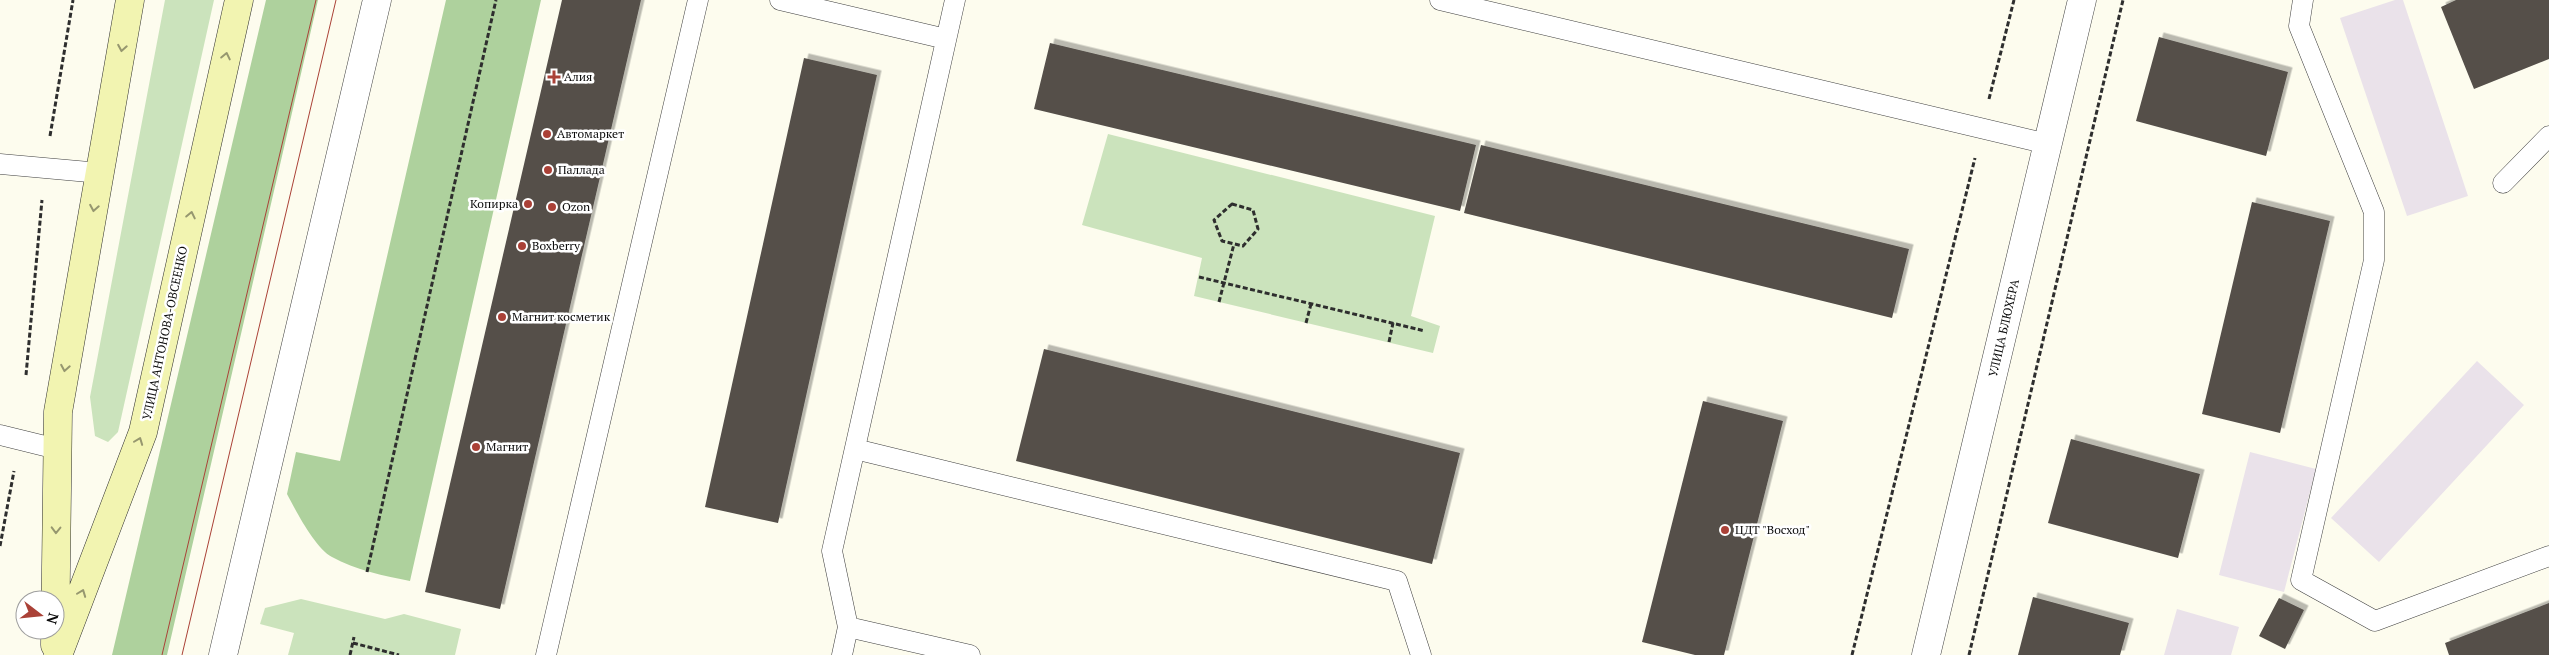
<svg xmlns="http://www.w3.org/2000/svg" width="2549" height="655" font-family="'PT Serif',serif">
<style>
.industrial{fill:#eae2ea}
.green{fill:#cbe3bc}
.forest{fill:#aed19d}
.building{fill:#544f4a;filter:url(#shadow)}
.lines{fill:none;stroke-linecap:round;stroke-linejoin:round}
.service-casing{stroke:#3f3f3f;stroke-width:21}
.minor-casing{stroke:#3f3f3f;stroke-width:29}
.secondary-casing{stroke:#2e2e2e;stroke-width:29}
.path{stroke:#2e2e2e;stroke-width:3;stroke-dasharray:5 2.5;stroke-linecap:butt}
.service{stroke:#fff;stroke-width:20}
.minor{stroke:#fff;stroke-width:28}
.secondary{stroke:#f2f4b1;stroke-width:28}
.tram{stroke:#aa4137;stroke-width:1}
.oneway{stroke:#96976f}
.poi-dot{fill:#aa4137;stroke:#fff;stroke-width:2}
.labels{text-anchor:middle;stroke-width:5;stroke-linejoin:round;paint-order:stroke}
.poi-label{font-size:12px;fill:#0c0c0c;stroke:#fff;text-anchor:start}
.street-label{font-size:12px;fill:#0c0c0c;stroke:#fff}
</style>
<defs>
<filter id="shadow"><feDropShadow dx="4.5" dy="-4.5" stdDeviation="0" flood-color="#0004"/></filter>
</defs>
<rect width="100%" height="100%" fill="#fdfcee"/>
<path class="industrial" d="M2395,0H2403L2468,196L2407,216L2340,18Z
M2477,361L2524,405L2379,562L2331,518Z
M2250,452L2316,469L2284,592L2219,575Z
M2177,609L2239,627L2231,655H2164Z"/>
<path class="green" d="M165,0H214L118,432L108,442L95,436L90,397Z
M1108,134L1435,216L1411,316L1440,326L1433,353L1194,296L1202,258L1082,225Z
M301,599L385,619L404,614L461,629L455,655H288L294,633L260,624L265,608Z"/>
<path class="forest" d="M266,0H318L167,655H112Z
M446,0H541L410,581C385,576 355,570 332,557C315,548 296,511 287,494L296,452L340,461Z"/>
<path class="building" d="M562,0H641L500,609L425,592Z
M2456,0H2549V59L2474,89L2441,7Z
M2159,37L2288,72L2266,156L2136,121Z
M1050,43L1476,145L1460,211L1034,109Z
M804,58L877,75L778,523L705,507Z
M1481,145L1909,249L1892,318L1464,213Z
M2252,202L2330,221L2280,433L2202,414Z
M1044,349L1460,453L1432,564L1016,461Z
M1703,401L1783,421L1724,655H1695L1642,642Z
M2071,439L2200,474L2178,558L2048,523Z
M2033,597L2129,623L2120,655H2018Z
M2279,598L2304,610L2285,649L2259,636Z
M2549,603V655H2449L2445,643Z"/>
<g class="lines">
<g class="service-casing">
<path id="service" d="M780,0L946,39
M1440,0L2048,144
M2303,0L2299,26L2374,212V260L2301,580L2375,621L2549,556
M0,164L100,173
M2503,183L2549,136
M0,435L57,449
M855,449L1397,581L1421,655
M848,627L832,551L955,0
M546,655L698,0
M842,655L848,627L970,655"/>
</g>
<g class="minor-casing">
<path id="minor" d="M223,655L377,0
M1926,655L2082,0"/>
</g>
<g class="secondary-casing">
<path id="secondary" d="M55,645L58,412L130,0
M58,655L143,432L239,0"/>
</g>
<path class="path" d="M1989,99L2014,0
M50,136L73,0
M1232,204L1253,210L1258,229L1243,246L1222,241L1214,220Z
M1199,277L1425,331
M1219,302L1234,244
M1306,323L1311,304
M1389,342L1393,323
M26,375L42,200
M0,546L14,471
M367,572L496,0
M353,643L399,655
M350,655L354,637
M1852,655L1975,158
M1969,655L2123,0"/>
<use href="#service" class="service"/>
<use href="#minor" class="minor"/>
<use href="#secondary" class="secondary"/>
<path class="tram" d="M162,655L316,0
M182,655L336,0"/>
</g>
<defs><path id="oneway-chevron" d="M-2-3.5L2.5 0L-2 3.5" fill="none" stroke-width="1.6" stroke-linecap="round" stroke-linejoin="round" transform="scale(1.25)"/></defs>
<g class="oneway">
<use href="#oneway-chevron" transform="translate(122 48) rotate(100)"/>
<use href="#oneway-chevron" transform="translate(226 56) rotate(-78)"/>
<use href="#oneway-chevron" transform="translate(94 208) rotate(100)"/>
<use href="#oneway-chevron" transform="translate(191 215) rotate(-78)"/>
<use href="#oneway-chevron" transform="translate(65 368) rotate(100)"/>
<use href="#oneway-chevron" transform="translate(139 441) rotate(-69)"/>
<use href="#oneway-chevron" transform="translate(56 530) rotate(91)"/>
<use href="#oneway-chevron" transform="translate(82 593) rotate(-69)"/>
</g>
<g class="poi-dot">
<path d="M551.5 69.5h5v5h5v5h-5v5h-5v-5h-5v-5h5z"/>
<circle cx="547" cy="134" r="5"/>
<circle cx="548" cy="170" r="5"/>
<circle cx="528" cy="204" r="5"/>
<circle cx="552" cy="207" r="5"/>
<circle cx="522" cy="246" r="5"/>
<circle cx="502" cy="317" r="5"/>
<circle cx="476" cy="447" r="5"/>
<circle cx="1725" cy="530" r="5"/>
</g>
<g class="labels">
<g class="poi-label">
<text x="564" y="81">Алия</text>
<text x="557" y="138">Автомаркет</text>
<text x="558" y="174">Паллада</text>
<text x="518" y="208" text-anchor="end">Копирка</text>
<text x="562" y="211">Ozon</text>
<text x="532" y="250">Boxberry</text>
<text x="512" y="321">Магнит косметик</text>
<text x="486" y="451">Магнит</text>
<text x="1735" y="534">ЦДТ "Восход"</text>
</g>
<g class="street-label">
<text transform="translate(2004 328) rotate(-77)" y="4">УЛИЦА БЛЮХЕРА</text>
<text transform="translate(165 333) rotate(-78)" y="4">УЛИЦА АНТОНОВА-ОВСЕЕНКО</text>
</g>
</g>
<g transform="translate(40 615) rotate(106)"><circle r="24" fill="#ffffff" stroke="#9e9e9e"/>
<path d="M0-4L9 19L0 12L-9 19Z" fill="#aa4137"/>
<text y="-8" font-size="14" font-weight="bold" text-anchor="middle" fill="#0c0c0c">N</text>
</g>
</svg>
